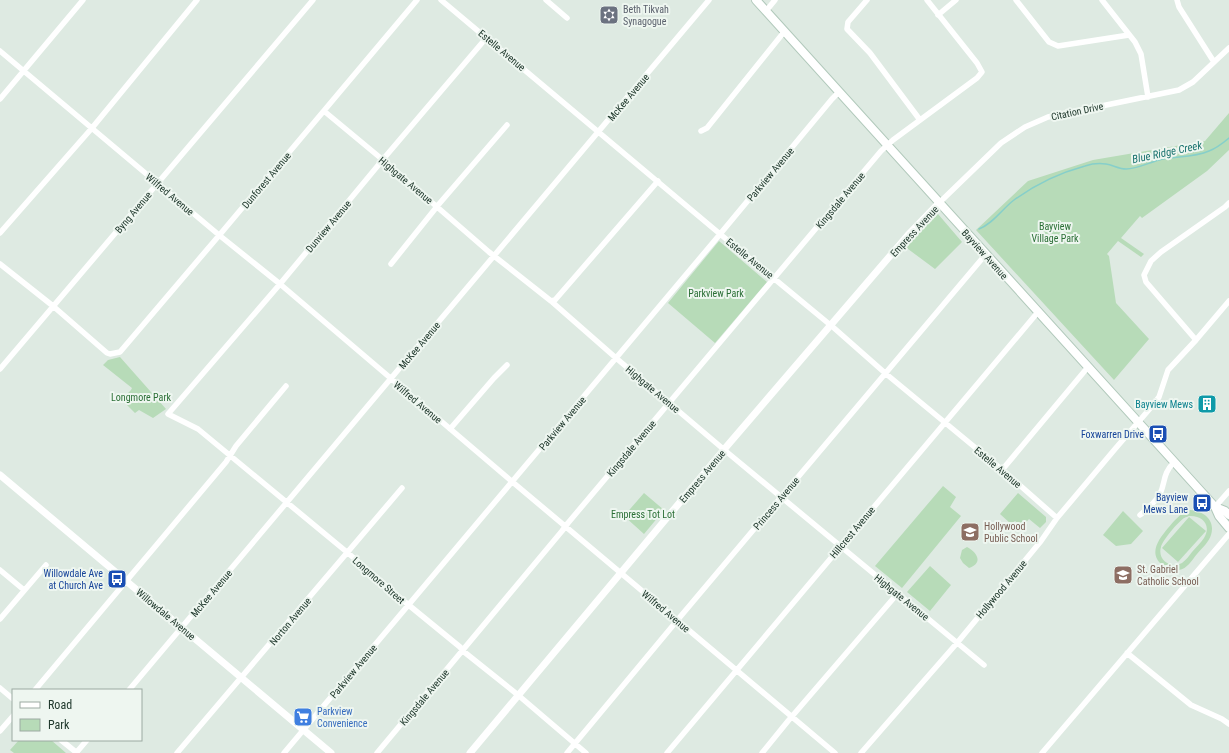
<svg xmlns="http://www.w3.org/2000/svg" width="1229" height="753" font-family="'Roboto Condensed',sans-serif">
<style>
.green{fill:#b7dbb8;fill-rule:evenodd}
.lines{fill:none;stroke-linecap:round;stroke-linejoin:round}
.stream{stroke:#86cfca;stroke-width:1.5}
.secondary-casing{stroke:#b1c9bb;stroke-width:10}
.minor{stroke:#fff;stroke-width:5.5}
.tertiary{stroke:#fff;stroke-width:7}
.secondary{stroke:#fff;stroke-width:8}
.labels{text-anchor:middle;stroke-width:4;stroke-linejoin:round;paint-order:stroke}
.worship-label{font-size:10px;fill:#5b616d;stroke:#eef6f0;text-anchor:start}
.street-label{font-size:10px;fill:#20392d;stroke:#eef6f0}
.park-label{font-size:10px;fill:#2b6f36;stroke:#eef6f0}
.culture-label{font-size:10px;fill:#0d838f;stroke:#eef6f0;text-anchor:end}
.transit-label{font-size:10px;fill:#164399;stroke:#eef6f0;text-anchor:end}
.education-label{font-size:10px;fill:#785e54;stroke:#eef6f0;text-anchor:start}
.shop-label{font-size:10px;fill:#366cbe;stroke:#eef6f0;text-anchor:start}
.water-label{font-size:11px;font-style:italic;fill:#1b736f;stroke:#eef6f0}
</style>
<rect width="100%" height="100%" fill="#deeae2"/>
<path class="green" d="M1229,113V150L1207,171L1142,218L1140,216L1121,238L1144,254L1141,257L1118,241L1107,254L1109,256L1116,303L1149,339L1114,380L976,230L1028,181L1093,160L1205,141Z
M938,214L962,242L935,269L904,246L929,219Z
M719,241L767,282L715,343L668,303Z
M120,357L166,409L153,418L139,410L135,413L124,402L121,400L131,390L132,388L103,365L108,360Z
M943,486L956,497L950,507L961,516L902,588L875,566Z
M644,493L664,510L644,534L624,516Z
M1018,493L1046,517V522L1040,528L1029,519L1022,527L1015,521L1011,524L1000,514Z
M1188,510C1202,510 1216,519 1211,535C1209,542 1202,548 1197,554C1192,560 1187,569 1179,570C1173,571 1167,569 1162,565C1148,553 1159,539 1168,528C1174,521 1180,514 1188,510ZM1189,516C1202,515 1212,525 1204,538C1201,543 1196,547 1192,552C1189,556 1186,560 1182,563C1171,569 1157,560 1161,547C1162,541 1178,522 1184,518C1184,518 1189,516 1189,516Z
M1123,511L1143,531L1131,544L1116,546L1103,535Z
M1189,517L1206,531L1178,562L1162,548Z
M967,547C978,553 983,563 969,568L963,563L960,558L962,550Z
M930,566L951,585L930,611L907,592Z
M19,740H51L66,753H14L10,750Z"/>
<g class="lines">
<path class="stream" d="M979,229C994,223 1002,209 1014,200C1036,184 1059,173 1085,166C1091,164 1099,163 1106,164C1113,165 1119,169 1126,169C1137,169 1148,163 1159,160C1175,156 1193,158 1209,151C1217,148 1223,143 1229,138"/>
<g class="secondary-casing">
<path id="secondary" d="M756,0L1215,507L1219,516L1229,528
M1215,507L1225,511L1229,515"/>
</g>
<path class="minor" d="M441,0L720,234L834,328L885,373L1006,473L1057,518
M546,0L567,18
M867,0L848,22L847,29L870,53L920,120
M1016,0L1049,42L1058,46L1129,35
M1102,0L1135,42L1141,54L1148,97
M1177,0L1179,7L1214,62
M766,11L775,0
M938,15L956,0
M487,37L385,157L280,284L168,414L198,429L348,553L405,602L460,647L463,651L518,695L586,753
M0,51L219,235L280,284L509,479L835,753
M0,99L83,0
M324,111L383,160L489,252L551,301L616,358L728,453L984,665
M701,131L707,128L784,32
M939,203L1001,143L1025,127L1048,117L1179,90L1193,82L1229,48
M0,233L92,128L197,0
M0,264L53,306L107,353L110,354L120,352L222,232L417,0
M391,264L439,204L507,125
M551,301L555,300L658,181
M1196,340L1146,282L1144,275L1151,261L1161,252L1225,207L1229,203
M0,369L313,0
M450,429L494,378L507,365
M1002,470L1088,367
M1215,507L1229,491
M1140,515C1147,509 1155,503 1160,494C1166,481 1162,475 1174,462
M0,570L24,590
M0,619L46,565
M1127,653L1191,705L1222,719L1229,724
M0,688L13,699
M35,690L226,462L236,446L286,386
M129,690L709,0
M0,731L13,716
M61,740L77,753
M76,753L87,740
M177,753L402,488
M284,753L716,239L832,99L839,92
M377,753L562,531L568,523L881,151L893,140L977,78L982,72L977,63L927,0
M567,753L680,617L986,254
M667,753L1038,312
M762,753L788,721L898,593
M861,753L957,643L1041,541L1057,518L1115,449L1153,405L1159,397L1168,370L1196,340L1229,301
M1042,753L1229,534"/>
<path class="tertiary" d="M0,475L331,753
M470,753L727,446L908,235L939,203"/>
<use href="#secondary" class="secondary"/>
</g>
<defs>
<g id="synagogue-square" transform="scale(1)"><rect x="-9" y="-9" width="18" height="18" rx="4" fill="#6b7280" stroke="#eef6f0"/><path d="M0-6.5L5.6 3.2H-5.6ZM0 6.5L5.6-3.2H-5.6Z" fill="#fff"/></g>
<g id="building-square" transform="scale(1)"><rect x="-9" y="-9" width="18" height="18" rx="4" fill="#0f9aa8" stroke="#eef6f0"/><path d="M-4-6H4V6H1V3H-1V6H-4ZM-2.5-4.3h1.7v1.8h-1.7ZM.8-4.3h1.7v1.8H.8ZM-2.5-1h1.7V.8h-1.7ZM.8-1h1.7V.8H.8Z" fill="#fff"/></g>
<g id="bus-square" transform="scale(1)"><rect x="-9" y="-9" width="18" height="18" rx="4" fill="#1a4fb4" stroke="#eef6f0"/><path d="M-5-6H5V4H4V6H2V4H-2V6H-4V4H-5ZM-3.5-4V0h7V-4ZM-3.5 1.2v1.5H-2V1.2ZM2 1.2v1.5H3.5V1.2Z" fill="#fff"/></g>
<g id="school-square" transform="scale(1)"><rect x="-9" y="-9" width="18" height="18" rx="4" fill="#8d6e63" stroke="#eef6f0"/><path d="M0-5L7-2L0 1L-7-2ZM-4 1L0 2.5L4 1V4Q0 6-4 4Z" fill="#fff"/></g>
<g id="supermarket-square" transform="scale(1)"><rect x="-9" y="-9" width="18" height="18" rx="4" fill="#3f7fe0" stroke="#eef6f0"/><path d="M-6-5.5h2.5l.6 2H6L4.5 2H-2.5L-4.4-4H-6ZM-1.5 3.2a1.3 1.3 0 1 0 .1 0ZM3 3.2a1.3 1.3 0 1 0 .1 0Z" fill="#fff"/></g>
</defs>
<g fill-rule="evenodd">
<use href="#synagogue-square" x="609" y="15"/>
<use href="#building-square" x="1207" y="404"/>
<use href="#bus-square" x="1158" y="434"/>
<use href="#bus-square" x="1202" y="503"/>
<use href="#school-square" x="970" y="532"/>
<use href="#school-square" x="1123" y="575"/>
<use href="#bus-square" x="117" y="579"/>
<use href="#supermarket-square" x="303" y="717"/>
</g>
<g class="labels">
<g class="worship-label">
<text x="623" y="13">Beth Tikvah<tspan x="623" dy="12">Synagogue</tspan></text>
</g>
<g class="street-label">
<text transform="translate(502 50) rotate(40)" y="4">Estelle Avenue</text>
<text transform="translate(628 97) rotate(-50)" y="4">McKee Avenue</text>
<text transform="translate(1077 111) rotate(-12)" y="4">Citation Drive</text>
<text transform="translate(770 174) rotate(-50)" y="4">Parkview Avenue</text>
<text transform="translate(266 180) rotate(-50)" y="4">Dunforest Avenue</text>
<text transform="translate(406 180) rotate(40)" y="4">Highgate Avenue</text>
<text transform="translate(170 194) rotate(40)" y="4">Wilfred Avenue</text>
<text transform="translate(840 200) rotate(-50)" y="4">Kingsdale Avenue</text>
<text transform="translate(133 212) rotate(-50)" y="4">Byng Avenue</text>
<text transform="translate(328 226) rotate(-50)" y="4">Dunview Avenue</text>
<text transform="translate(914 231) rotate(-47)" y="4">Empress Avenue</text>
<text transform="translate(985 254) rotate(48)" y="4">Bayview Avenue</text>
<text transform="translate(750 258) rotate(39)" y="4">Estelle Avenue</text>
<text transform="translate(419 345) rotate(-50)" y="4">McKee Avenue</text>
<text transform="translate(653 389) rotate(40)" y="4">Highgate Avenue</text>
<text transform="translate(418 402) rotate(40)" y="4">Wilfred Avenue</text>
<text transform="translate(562 423) rotate(-50)" y="4">Parkview Avenue</text>
<text transform="translate(631 448) rotate(-50)" y="4">Kingsdale Avenue</text>
<text transform="translate(998 467) rotate(40)" y="4">Estelle Avenue</text>
<text transform="translate(702 476) rotate(-50)" y="4">Empress Avenue</text>
<text transform="translate(776 503) rotate(-50)" y="4">Princess Avenue</text>
<text transform="translate(852 532) rotate(-50)" y="4">Hillcrest Avenue</text>
<text transform="translate(379 580) rotate(41)" y="4">Longmore Street</text>
<text transform="translate(1001 589) rotate(-50)" y="4">Hollywood Avenue</text>
<text transform="translate(211 593) rotate(-50)" y="4">McKee Avenue</text>
<text transform="translate(902 597) rotate(39)" y="4">Highgate Avenue</text>
<text transform="translate(666 611) rotate(40)" y="4">Wilfred Avenue</text>
<text transform="translate(166 614) rotate(40)" y="4">Willowdale Avenue</text>
<text transform="translate(290 621) rotate(-50)" y="4">Norton Avenue</text>
<text transform="translate(353 671) rotate(-50)" y="4">Parkview Avenue</text>
<text transform="translate(424 697) rotate(-50)" y="4">Kingsdale Avenue</text>
</g>
<g class="park-label">
<text x="1055" y="230">Bayview<tspan x="1055" dy="12">Village Park</tspan></text>
<text x="716" y="297">Parkview Park</text>
<text x="141" y="401">Longmore Park</text>
<text x="643" y="518">Empress Tot Lot</text>
</g>
<g class="culture-label">
<text x="1193" y="408">Bayview Mews</text>
</g>
<g class="transit-label">
<text x="1144" y="438">Foxwarren Drive</text>
<text x="1188" y="501">Bayview<tspan x="1188" dy="12">Mews Lane</tspan></text>
<text x="103" y="577">Willowdale Ave<tspan x="103" dy="12">at Church Ave</tspan></text>
</g>
<g class="education-label">
<text x="984" y="530">Hollywood<tspan x="984" dy="12">Public School</tspan></text>
<text x="1137" y="573">St. Gabriel<tspan x="1137" dy="12">Catholic School</tspan></text>
</g>
<g class="shop-label">
<text x="317" y="715">Parkview<tspan x="317" dy="12">Convenience</tspan></text>
</g>
<g class="water-label">
<text transform="translate(1167 152) rotate(-12)" y="4">Blue Ridge Creek</text>
</g>
</g>
<rect x="12" y="689" width="130" height="52" fill="#eef6f0" stroke="#9caaa2"/>
<rect x="20" y="702" width="20" height="6" fill="#ffffff" stroke="#9caaa2"/>
<text x="48" y="709" font-size="12" fill="#20392d">Road</text>
<rect x="20" y="719" width="20" height="12" fill="#b7dbb8" stroke="#9caaa2"/>
<text x="48" y="729" font-size="12" fill="#20392d">Park</text>
</svg>
